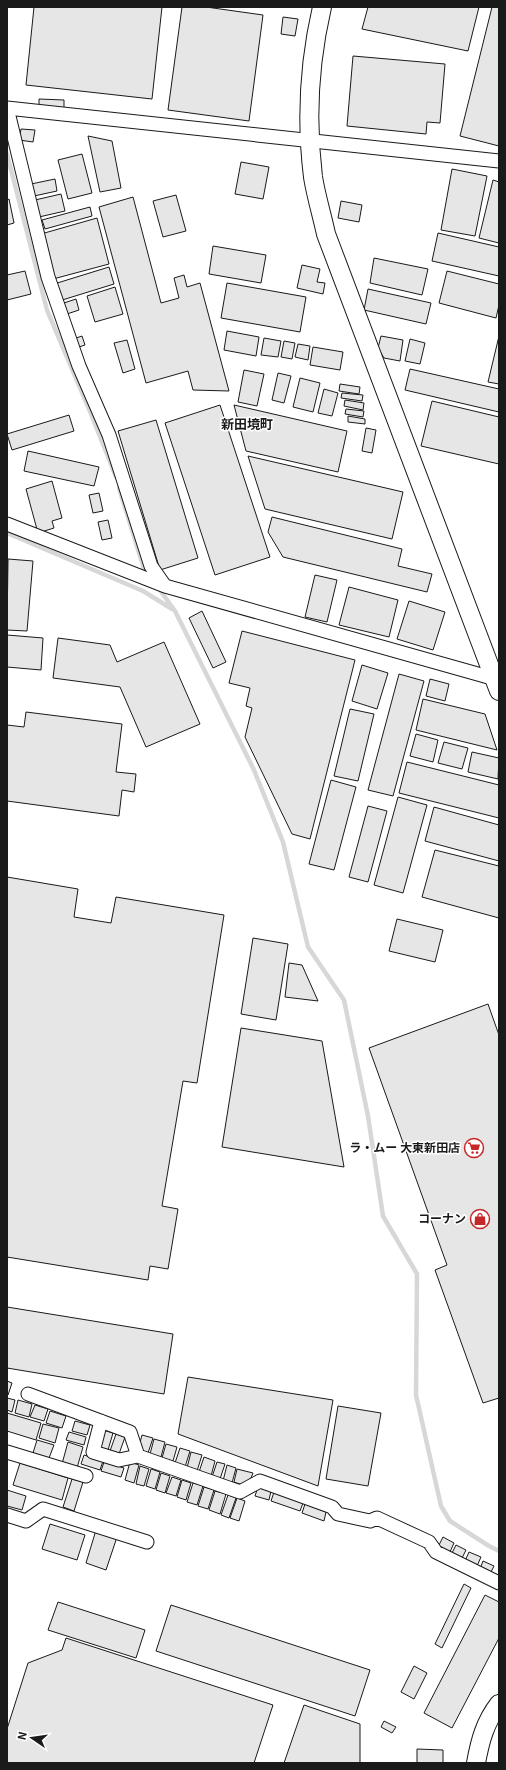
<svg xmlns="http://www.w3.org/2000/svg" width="506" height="1770" font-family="Georgia,'Noto Sans JP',serif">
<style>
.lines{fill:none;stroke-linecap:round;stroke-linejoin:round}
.stream{stroke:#d7d7d7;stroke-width:4.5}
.building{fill:#e6e6e6;stroke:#1a1a1a}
.street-casing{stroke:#1a1a1a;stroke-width:15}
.secondary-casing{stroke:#1a1a1a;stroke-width:20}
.street{stroke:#fff;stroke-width:13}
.secondary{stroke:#fff;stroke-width:18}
.labels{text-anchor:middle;stroke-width:3;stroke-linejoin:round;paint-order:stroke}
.poi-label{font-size:12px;font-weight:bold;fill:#1a1a1a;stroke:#fff;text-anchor:end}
.neighbourhood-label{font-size:13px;font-weight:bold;fill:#1a1a1a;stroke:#fff}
</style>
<rect width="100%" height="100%" fill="#fff"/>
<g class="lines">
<path class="stream" d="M7,154L47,310L89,409L116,477
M119,488L144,569L149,575
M7,533L143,591L172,609
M157,586L175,611L254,770L283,842L308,947L344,1000L368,1116L383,1216L417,1274L416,1395L441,1506L450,1521L489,1546L499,1551"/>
</g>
<path class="building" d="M34,7H162L152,99L26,85Z
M182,7H206L263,15L249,121L168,110Z
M368,7H479L468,51L362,29Z
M492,7H499V146L460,136Z
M283,17L298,19L295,36L281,34Z
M353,56L445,64L440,123L427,122L426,134L347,126Z
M39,99L64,100V108L39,107Z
M21,129L35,130L33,142L19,140Z
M88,136L112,141L121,188L100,192Z
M82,154L92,193L68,199L58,160Z
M241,162L269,167L263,199L235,194Z
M452,169L487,176L475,236L441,230Z
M55,179L57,191L34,196L31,184Z
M493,180L499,182V243L479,238Z
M61,194L65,211L39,217L35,200Z
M176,195L186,231L163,237L153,201Z
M133,197L161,303L179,298L174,278L184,275L187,287L200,283L229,391L193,390L188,371L146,383L99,207Z
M9,199L14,223L7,225V200Z
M341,201L362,205L359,222L338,218Z
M90,207L92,216L45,229L42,220Z
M97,218L109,264L53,279L41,234Z
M438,233L499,247V276L432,261Z
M213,246L266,255L261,283L209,274Z
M374,258L428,269L422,295L370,283Z
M302,265L320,269L317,282L325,283L323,294L297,288Z
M109,267L114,284L59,301L54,284Z
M25,271L31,294L7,300V275Z
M447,271L499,284V305L496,318L439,303Z
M227,283L306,297L300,332L221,318Z
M115,287L123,314L95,322L87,296Z
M368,289L431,303L426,324L364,310Z
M76,299L79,310L64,315L61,304Z
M227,331L259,337L256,356L224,350Z
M82,336L85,345L76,348L73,339Z
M381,336L403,340L400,361L384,358L378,348Z
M499,336V384L488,382Z
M264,338L281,341L278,357L261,355Z
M410,339L425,343L420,364L405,361Z
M127,340L135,369L123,373L114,343Z
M284,341L295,343L292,359L281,357Z
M298,344L310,346L308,360L295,357Z
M313,347L343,352L340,370L310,365Z
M410,369L499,389V412L405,390Z
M244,370L264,374L257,406L238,402Z
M278,373L291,376L284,403L272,400Z
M300,378L320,383L313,412L293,407Z
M340,384L360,387L359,394L339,391Z
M324,389L338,393L332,416L318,413Z
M342,393L363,395L362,401L341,398Z
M345,400L364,403L363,410L344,406Z
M432,401L499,417V464L421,446Z
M220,405L270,557L215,575L165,423Z
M234,405L347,431L338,472L246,451Z
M346,409L364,411L363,417L345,414Z
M69,415L74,431L12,450L7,434Z
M348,416L365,419V424L348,422Z
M156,420L198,558L160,570L118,431Z
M366,428L376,430L372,453L362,451Z
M28,451L99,467L94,486L24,471Z
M248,456L403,492L392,539L265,509Z
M52,481L62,518L52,521L54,528L38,533L26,489Z
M99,493L103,511L93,513L89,495Z
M272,517L402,549L398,566L432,574L427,592L283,557L268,532Z
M108,520L112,538L102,540L98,522Z
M8,559L33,561L27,631L7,630Z
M315,575L337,580L327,622L305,617Z
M349,587L398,600L389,637L339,625Z
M409,601L445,612L433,650L397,639Z
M202,611L226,662L213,668L189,618Z
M242,631L355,660L310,839L292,834L245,737L252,708L246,706L250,688L229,683Z
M7,635L43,638L41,670L7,667Z
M58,638L110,645L117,662L164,642L200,724L146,747L120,687L53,678Z
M362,665L388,673L377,709L352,701Z
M399,674L424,681L393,796L368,790Z
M430,679L449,684L445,701L426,696Z
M423,699L485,714L497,750L416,730Z
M350,709L374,714L358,781L334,776Z
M26,712L122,724L116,772L136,774L134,792L122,790L119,816L7,801V725L24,727Z
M416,734L438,740L433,762L410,756Z
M444,742L468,748L462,769L438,763Z
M472,752L499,758L498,779L468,772Z
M407,762L499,785V818L399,793Z
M331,780L356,787L334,870L309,864Z
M398,797L427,805L403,893L374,885Z
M368,806L387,811L368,882L349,877Z
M434,807L499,825V861L425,841Z
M435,850L499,866V918L422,897Z
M7,877L78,889L74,917L111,923L116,897L224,915L197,1083L183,1081L162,1206L178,1209L168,1269L150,1266L148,1280L7,1257Z
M397,919L443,930L435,962L389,951Z
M253,938L288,944L276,1020L241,1014Z
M289,963L302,965L318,1001L285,997Z
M488,1004L499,1035V1398L483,1403L435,1270L447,1265L369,1048Z
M241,1028L322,1041L344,1167L222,1147Z
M7,1307L173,1334L164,1394L7,1368Z
M188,1377L333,1400L318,1486L178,1434Z
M7,1381L12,1383L8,1395H7Z
M7,1398L15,1400L12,1412L7,1410Z
M18,1400L32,1404L29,1417L15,1413Z
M35,1405L48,1409L44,1421L30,1417Z
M338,1406L381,1413L368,1486L326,1479Z
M50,1411L66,1416L62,1428L46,1423Z
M7,1413L41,1423L36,1440L7,1431Z
M75,1421L90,1425L87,1435L72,1431Z
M43,1424L59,1428L55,1443L39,1438Z
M103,1430L113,1433L108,1450L98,1447Z
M69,1432L86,1437L84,1445L66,1440Z
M116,1434L125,1437L119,1454L110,1451Z
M142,1435L153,1438L148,1453L138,1450Z
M154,1439L165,1442L161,1457L150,1454Z
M37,1440L54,1445L49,1458L33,1453Z
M68,1442L83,1447L77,1468L62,1464Z
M166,1444L177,1447L173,1461L162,1458Z
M180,1448L190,1451L185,1467L175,1463Z
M191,1452L202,1455L197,1471L187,1468Z
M84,1455L103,1461L100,1470L81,1464Z
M204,1457L215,1461L211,1476L199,1472Z
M104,1462L124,1468L121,1477L101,1471Z
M130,1462L139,1465L134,1483L125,1480Z
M217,1462L225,1464L220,1479L212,1477Z
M20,1463L68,1478L62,1500L13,1485Z
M227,1465L236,1468L232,1483L223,1481Z
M140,1466L149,1469L144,1486L136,1484Z
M151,1469L160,1472L155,1489L146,1486Z
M237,1469L253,1473L251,1478L243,1485L234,1482Z
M161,1473L170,1476L165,1493L156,1490Z
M172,1477L181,1480L176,1496L166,1493Z
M72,1479L83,1482L74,1511L63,1507Z
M182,1480L191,1483L186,1500L177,1497Z
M193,1483L203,1486L197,1505L187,1502Z
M204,1487L214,1490L208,1509L198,1506Z
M258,1487L271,1491L269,1500L255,1496Z
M7,1490L26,1496L22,1510L7,1506Z
M215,1491L226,1494L220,1514L209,1510Z
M274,1492L303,1503L300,1511L271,1501Z
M228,1495L236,1498L229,1518L221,1515Z
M237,1498L245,1501L239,1521L230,1518Z
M305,1504L326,1512L324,1521L302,1513Z
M50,1524L85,1535L77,1560L42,1549Z
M96,1530L117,1537L106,1570L86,1563Z
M443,1537L454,1543L449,1554L437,1549Z
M456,1545L466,1550L461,1560L451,1555Z
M469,1552L481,1557L477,1566L465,1561Z
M483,1561L494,1566L490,1574L480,1569Z
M464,1584L471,1588L442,1648L435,1644Z
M485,1595L499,1602V1638L452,1728L424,1713Z
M58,1602L145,1630L136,1658L48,1630Z
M171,1605L370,1670L355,1716L156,1651Z
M66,1638L273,1705L254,1763H7V1729L28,1663L62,1650Z
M414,1666L427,1673L414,1699L401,1692Z
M304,1705L360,1724V1763H284Z
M384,1721L396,1727L392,1733L381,1727Z
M417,1749L443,1750V1763H417Z"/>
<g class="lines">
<g class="street-casing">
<path id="street" d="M7,108L48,277L79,366L109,435L151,566L165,586
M7,108L499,161
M7,524L165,586L499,680
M28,1394L130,1432L138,1456L240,1492L260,1481L332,1507L338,1514L370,1521L377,1518L429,1542L436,1552L499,1583
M101,1421L93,1452L119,1460L138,1456
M7,1452L86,1476
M7,1515L26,1521L43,1509L147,1542"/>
</g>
<g class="secondary-casing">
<path id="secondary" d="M322,7C309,63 306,120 313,177C316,196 322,215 326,234L499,691
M476,1763C480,1741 485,1722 499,1704"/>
</g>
<use href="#street" class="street"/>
<use href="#secondary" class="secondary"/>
</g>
<defs>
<g id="supermarket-ring" transform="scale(1)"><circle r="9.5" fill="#fff" stroke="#c62828" stroke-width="1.5"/><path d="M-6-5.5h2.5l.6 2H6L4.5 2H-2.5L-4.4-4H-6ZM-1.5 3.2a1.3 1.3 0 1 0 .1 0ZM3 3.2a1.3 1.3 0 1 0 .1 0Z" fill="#c62828"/></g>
<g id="shop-ring" transform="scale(1)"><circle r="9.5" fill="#fff" stroke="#c62828" stroke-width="1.5"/><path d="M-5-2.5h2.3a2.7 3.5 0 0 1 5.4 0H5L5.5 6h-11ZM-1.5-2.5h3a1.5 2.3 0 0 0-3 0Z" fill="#c62828"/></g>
</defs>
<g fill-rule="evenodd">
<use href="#supermarket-ring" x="474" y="1148"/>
<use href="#shop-ring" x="480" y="1219"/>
</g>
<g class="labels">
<g class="poi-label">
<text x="460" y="1152">ラ・ムー 大東新田店</text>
<text x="466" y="1223">コーナン</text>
</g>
<g class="neighbourhood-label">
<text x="247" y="429">新田境町</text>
</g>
</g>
<rect width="506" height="1770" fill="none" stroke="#1a1a1a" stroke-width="16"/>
<g transform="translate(32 1738) rotate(283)" stroke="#ffffff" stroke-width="3" paint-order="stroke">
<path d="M0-3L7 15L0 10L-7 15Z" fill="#1a1a1a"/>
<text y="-6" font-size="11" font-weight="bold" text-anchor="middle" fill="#1a1a1a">N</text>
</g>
</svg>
